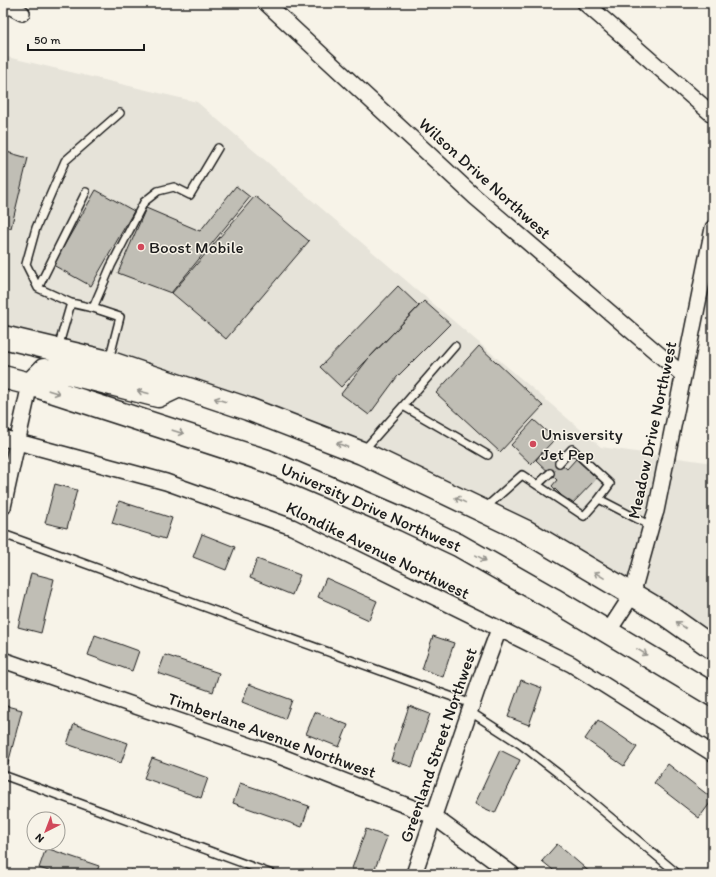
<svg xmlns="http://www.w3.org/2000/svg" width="716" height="877" font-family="Itim,sans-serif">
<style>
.built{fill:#e6e3d9}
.building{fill:#c0beb5;stroke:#1c1c1c}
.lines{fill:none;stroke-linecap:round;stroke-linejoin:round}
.lane-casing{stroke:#1c1c1c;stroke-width:10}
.street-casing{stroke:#1c1c1c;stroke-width:18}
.highway-casing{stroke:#1c1c1c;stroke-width:25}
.lane{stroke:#f7f3e8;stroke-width:7}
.street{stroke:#f7f3e8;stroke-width:15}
.highway{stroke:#f7f3e8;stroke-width:22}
.oneway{stroke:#94928c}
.poi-dot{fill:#d1495b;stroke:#f7f3e8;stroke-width:1.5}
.labels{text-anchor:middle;stroke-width:3;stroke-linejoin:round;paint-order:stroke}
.street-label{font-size:17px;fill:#1c1c1c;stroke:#f7f3e8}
.poi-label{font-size:17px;fill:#1c1c1c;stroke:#f7f3e8;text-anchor:start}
</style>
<rect width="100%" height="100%" fill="#f7f3e8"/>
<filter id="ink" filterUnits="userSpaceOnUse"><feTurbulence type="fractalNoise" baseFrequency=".025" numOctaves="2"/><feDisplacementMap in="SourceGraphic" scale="8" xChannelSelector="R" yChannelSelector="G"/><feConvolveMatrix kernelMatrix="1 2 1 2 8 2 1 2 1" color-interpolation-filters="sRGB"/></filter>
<g filter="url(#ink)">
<path class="built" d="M3,56L197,102L601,447L713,463V645L604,572L272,412L3,343Z"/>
<path class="building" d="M3,151L28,158L11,228L3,226Z
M236,186L250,197L171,293L118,273L146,208L200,231Z
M96,190L134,211L91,286L53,265Z
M255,196L309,241L226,339L172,293Z
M398,286L419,306L341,387L320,367Z
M424,301L450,324L397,377L369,415L341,394L368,359Z
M479,346L543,406L500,452L436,393Z
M534,420L555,439L531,464L511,445Z
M545,449L567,469L576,459L597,478L571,505L552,486L557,480L536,460Z
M55,484L77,490L67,528L45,523Z
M119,501L172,518L165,539L112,523Z
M202,534L235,547L226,570L193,557Z
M257,559L300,575L292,595L250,578Z
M31,573L54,579L41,633L18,627Z
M326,578L377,601L369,620L318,597Z
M95,635L139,651L132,671L88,655Z
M433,636L454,643L443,677L422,669Z
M165,655L219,673L213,692L158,673Z
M521,680L542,688L529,725L508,717Z
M249,684L292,700L285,719L242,702Z
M3,705L22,710L8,764L3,762Z
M409,706L430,714L412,767L391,760Z
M315,712L348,725L339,747L306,734Z
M598,720L637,747L624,766L585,739Z
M74,724L128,743L121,763L67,744Z
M500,750L520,760L495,813L475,804Z
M152,758L208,778L201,798L144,778Z
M668,764L713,799L699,818L654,783Z
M240,783L309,806L302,827L233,803Z
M366,829L387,837L373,874H350Z
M557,844L592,874H558L542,861Z
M46,848L99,866L96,874H58L39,868Z
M131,870L141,874H130Z"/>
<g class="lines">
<g class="lane-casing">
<path id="lane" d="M38,288L26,264L36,228L65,161L120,113
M71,303L38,288L86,192
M93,308L120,317L109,360
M58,348L71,303L93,308L111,266L144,202L158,191L174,187L190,195L218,148
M403,406L455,346
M363,451L403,406L488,455
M559,463L572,449L610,484L599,499
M537,485L550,473
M485,508L522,475L584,516L599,499L651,526
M3,534L472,704
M469,711L520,744L559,774L678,874
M3,775L272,874"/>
</g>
<g class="street-casing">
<path id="street" d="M4,3L22,13
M266,3L475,197L683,375
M585,3L713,115
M3,438L166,482L292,527L571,664L712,753
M3,507L30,384
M608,632L632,595L651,526L656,511L713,228
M3,660L277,755L433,816L512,874
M414,874L483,672L499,629"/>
</g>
<g class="highway-casing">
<path id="highway" d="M3,337L108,362L248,409L362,453L527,532L662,612L713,648
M3,377L30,384L267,461L405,520L458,545L553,599L713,695
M30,384L44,370L68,373L158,396L179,386"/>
</g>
<use href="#lane" class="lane"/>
<use href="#street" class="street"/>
<use href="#highway" class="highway"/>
</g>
<defs><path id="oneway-shaft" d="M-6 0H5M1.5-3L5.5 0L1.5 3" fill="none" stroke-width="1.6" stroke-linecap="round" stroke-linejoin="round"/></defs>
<g class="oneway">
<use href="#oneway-shaft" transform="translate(54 392) rotate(18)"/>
<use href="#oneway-shaft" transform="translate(143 392) rotate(-166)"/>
<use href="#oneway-shaft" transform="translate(220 400) rotate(-162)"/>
<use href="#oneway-shaft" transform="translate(178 432) rotate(18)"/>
<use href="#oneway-shaft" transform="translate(342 445) rotate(-159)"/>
<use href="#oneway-shaft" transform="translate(460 500) rotate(-154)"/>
<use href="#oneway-shaft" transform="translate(481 558) rotate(29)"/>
<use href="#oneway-shaft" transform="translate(599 575) rotate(-149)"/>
<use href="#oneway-shaft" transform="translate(681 625) rotate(-145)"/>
<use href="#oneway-shaft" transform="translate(642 652) rotate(31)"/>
</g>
</g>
<g class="poi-dot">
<circle cx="141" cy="247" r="4"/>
<circle cx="533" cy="444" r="4"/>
</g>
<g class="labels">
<g class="street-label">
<text transform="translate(485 178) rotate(42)" y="6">Wilson Drive Northwest</text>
<text transform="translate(652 430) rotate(-78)" y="6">Meadow Drive Northwest</text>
<text transform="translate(371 507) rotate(24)" y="6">University Drive Northwest</text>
<text transform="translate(378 550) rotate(26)" y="6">Klondike Avenue Northwest</text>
<text transform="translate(272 735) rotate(20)" y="6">Timberlane Avenue Northwest</text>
<text transform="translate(438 745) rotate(-71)" y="6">Greenland Street Northwest</text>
</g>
<g class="poi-label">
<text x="149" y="253">Boost Mobile</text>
<text x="541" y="440">Unisversity<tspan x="541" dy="20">Jet Pep</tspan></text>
</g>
</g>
<rect width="716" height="877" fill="none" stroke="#f7f3e8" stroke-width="16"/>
<rect x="8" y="8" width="700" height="861" fill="none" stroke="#1c1c1c" stroke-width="1.5" filter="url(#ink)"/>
<g transform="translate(46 831) rotate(222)"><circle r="19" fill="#f7f3e8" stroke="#9f9d96"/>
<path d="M0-3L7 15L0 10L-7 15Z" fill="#d1495b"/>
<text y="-6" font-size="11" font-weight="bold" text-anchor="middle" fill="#1c1c1c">N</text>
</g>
<path d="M28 44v6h116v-6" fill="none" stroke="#1c1c1c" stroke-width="2"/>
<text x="34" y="44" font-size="12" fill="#1c1c1c" stroke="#f7f3e8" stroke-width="3" paint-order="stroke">50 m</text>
</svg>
